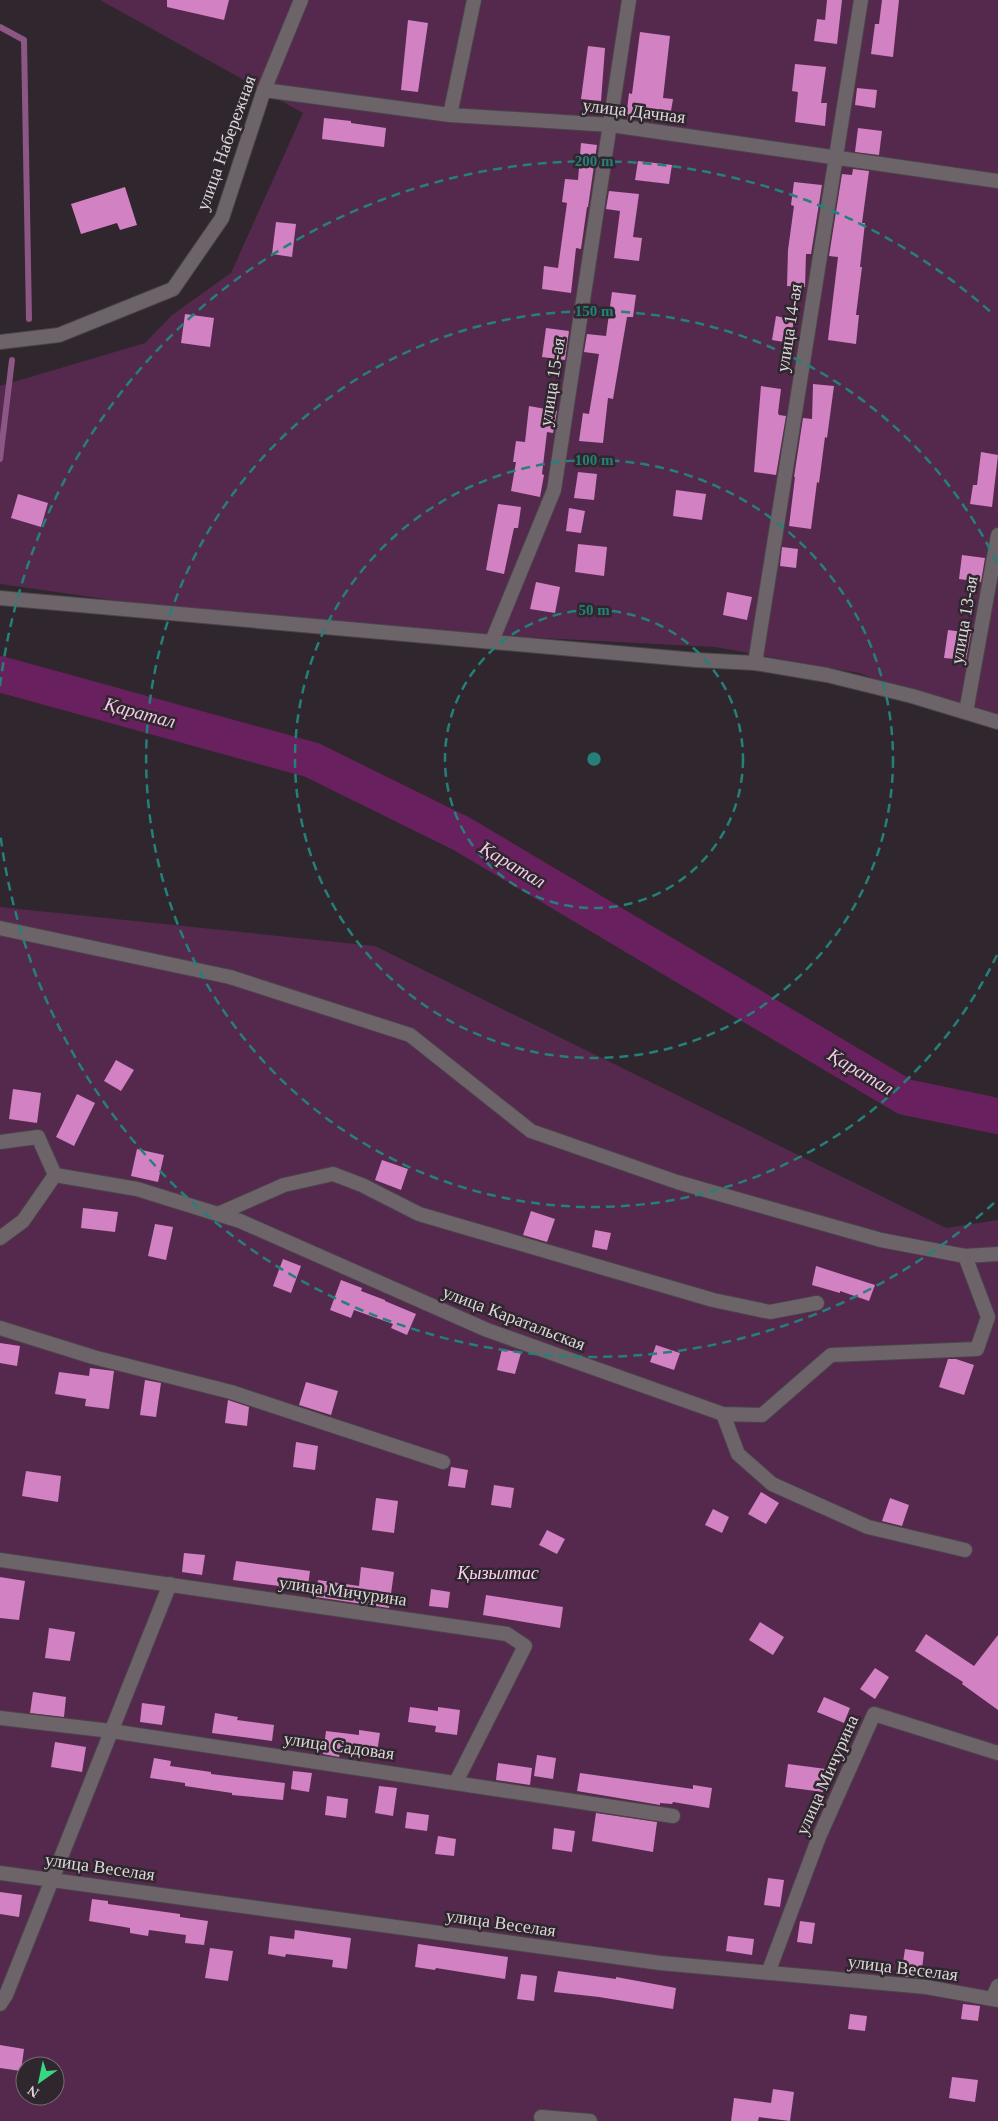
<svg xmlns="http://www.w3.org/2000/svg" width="998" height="2121" font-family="Georgia,serif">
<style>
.green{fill:#55294d;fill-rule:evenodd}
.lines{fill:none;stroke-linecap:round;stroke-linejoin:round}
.stream{stroke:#8c5784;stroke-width:6}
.river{stroke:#69205e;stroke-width:36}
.building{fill:#d281c2}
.minor-casing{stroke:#4a4449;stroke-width:16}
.tertiary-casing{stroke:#4a4449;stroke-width:16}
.minor{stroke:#6d646a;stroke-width:14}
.tertiary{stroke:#6d646a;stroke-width:14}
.ring{fill:none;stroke:#248079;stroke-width:2.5;stroke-dasharray:9 6}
.labels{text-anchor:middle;stroke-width:5;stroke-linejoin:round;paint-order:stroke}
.street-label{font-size:18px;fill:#dcd7db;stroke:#2f272d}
.park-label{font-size:18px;font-style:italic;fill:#fdd2f3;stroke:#2f272d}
.water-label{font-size:19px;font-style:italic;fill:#f4caea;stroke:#2f272d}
.centre{fill:#248079;stroke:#2f272d;stroke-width:2.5}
.ring-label{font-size:15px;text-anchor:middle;font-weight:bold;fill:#248079;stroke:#2f272d;stroke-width:5;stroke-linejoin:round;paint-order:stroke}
</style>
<rect width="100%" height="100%" fill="#2f272d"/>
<path class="green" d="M100,0H998V726L859,673L715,647L287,625L0,584V386L145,343L172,315L231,273L303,113Z
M0,907L375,946L946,1228L998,1220V2121H0ZM25,2066H55V2096H25Z"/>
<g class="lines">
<path class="stream" d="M0,27L24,40L29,319
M0,459L12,360"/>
<path class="river" d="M0,674L312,760L462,834L905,1097L998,1116"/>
</g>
<path class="building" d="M167,0H229L224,20L167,7Z
M827,0H842L837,44L814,41L817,19L825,20Z
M882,0H899L893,57L871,54L875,24H879Z
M408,20L428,23L418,92L401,90Z
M640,32L670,36L663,98L673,99L669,123L626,118L629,93L632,94Z
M588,46L605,48L601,101L581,99Z
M795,64L826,67L821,103H827L825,126L795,122L798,92L792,91Z
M857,88L877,90L875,108L855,105Z
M324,118L351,121V123L386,128L384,147L322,139Z
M858,128L882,131L879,155L855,152Z
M581,143L597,145L588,207H587L581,249L576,248L571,293L542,289L544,266L558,268L567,203L562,202L565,179L578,180Z
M638,161L672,165L669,184L635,180Z
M853,169L869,171L862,223H865L860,267H862L856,315H859L856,344L828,340L838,257L829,256L842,174L852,175Z
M794,182L822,185L811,254H806L805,287L787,286L788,250L794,206L791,205Z
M125,187L137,225L120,230L117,223L81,234L71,204Z
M609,191L639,194L633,237L642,238L639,261L614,258L620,211L606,209Z
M276,222L296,224L292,257L272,254Z
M612,292L636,295L633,317H627L613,399L608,398L603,443L579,441L583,413L589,414L599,354L584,352L587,334L606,336Z
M185,314L214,318L210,347L181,343Z
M776,316L794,320L790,343L772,340Z
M546,328L569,331L565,360L542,357Z
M813,384L834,386L827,438L825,437L819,483L817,482L811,529L789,526L795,477H794L803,418L812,419Z
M761,386L781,389L778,413L779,415L786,416L776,475L754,472Z
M529,406L557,411L553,433L547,432L542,474L544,475L540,497L511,491L516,462H513L516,441L525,442Z
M981,452L998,455L992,507L970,504L973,485H977Z
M578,472L597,474L594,500L574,498Z
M676,490L706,494L702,520L673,516Z
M18,494L48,503L41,527L11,518Z
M498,504L521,507L518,528H514L504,574L486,570Z
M569,508L585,511L581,533L566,531Z
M578,544L607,547L604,576L575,572Z
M782,547L798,549L796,568L780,566Z
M962,555L985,558L981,582L959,579Z
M536,582L560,587L555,613L530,609Z
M727,592L752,597L747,620L723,615Z
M948,630L971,633L966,660L944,658Z
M116,1060L134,1070L121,1091L104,1081Z
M13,1089L41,1093L37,1123L9,1119Z
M77,1094L95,1103L74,1146L56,1137Z
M137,1149L164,1155L158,1182L131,1176Z
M382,1160L408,1169L401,1190L375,1180Z
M83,1208L118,1212L115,1232L81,1228Z
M531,1211L555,1219L547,1242L523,1235Z
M155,1224L173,1227L166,1260L148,1256Z
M595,1230L611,1233L607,1250L592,1247Z
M283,1259L301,1266L291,1293L273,1286Z
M816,1266L875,1285L869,1301L840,1291V1293L812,1285Z
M341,1280L362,1288L361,1291L385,1300V1301L416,1314L407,1335L391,1328L393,1324L354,1310L351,1318L330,1310Z
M0,1343L20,1346L17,1366L0,1363Z
M656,1345L680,1353L674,1370L650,1362Z
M502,1349L521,1353L515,1374L497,1370Z
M948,1359H956L974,1365L964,1395L939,1387Z
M90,1368L114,1371L109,1409L85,1406L86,1399L55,1394L59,1372L89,1376Z
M145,1380L161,1383L156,1417L140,1415Z
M306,1382L338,1391L331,1415L299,1405Z
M228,1400L249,1407L247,1426L225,1423Z
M296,1442L318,1446L315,1470L293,1467Z
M451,1467L468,1470L465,1488L448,1486Z
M26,1471L61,1476L58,1502L22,1496Z
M494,1485L514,1488L511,1508L491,1505Z
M761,1492L779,1503L766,1524L748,1514Z
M376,1498L398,1501L394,1533L372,1530Z
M890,1498L909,1505L902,1526L882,1521Z
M713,1509L729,1517L722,1533L705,1525Z
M547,1530L565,1539L557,1554L539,1545Z
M184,1553L205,1555L202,1575L182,1572Z
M236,1561L310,1571L307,1593L279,1590V1586L233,1580Z
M361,1567L394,1572L389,1608L316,1597L318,1580L359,1586Z
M0,1577L25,1581L19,1620L0,1618Z
M431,1589L450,1592L448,1608L429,1606Z
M486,1595L563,1607L560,1628L483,1615Z
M760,1622L784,1637L773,1655L749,1640Z
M49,1628L75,1632L70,1661L45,1658Z
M926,1634L974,1666L998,1635V1710L962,1684L963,1682L915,1651Z
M875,1668L889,1677L875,1699L860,1689Z
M33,1692L66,1697L64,1717L30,1713Z
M824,1697L850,1708L844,1723L817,1712Z
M142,1703L165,1706L162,1725L140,1722Z
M410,1707L438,1711V1707L460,1710L457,1735L435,1732L436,1726L408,1722Z
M215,1713L238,1717L237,1720L274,1725L272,1741L212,1733Z
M359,1730L380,1733L376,1758L340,1753L339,1757L323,1754L326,1731L359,1735Z
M55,1742L86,1747L82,1772L51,1767Z
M537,1755L556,1758L553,1779L534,1776Z
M154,1758L171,1761L170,1766L211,1772V1774L285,1783L283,1800L232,1795V1793L185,1786V1783L150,1778Z
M498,1763L532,1768L530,1785L496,1780Z
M788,1764L826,1769L823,1792L785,1787Z
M293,1771L312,1773L309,1792L291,1789Z
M580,1773L693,1789V1785L712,1788L709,1808L673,1802L672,1804L660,1803V1805L577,1791Z
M379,1786L397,1788L393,1816L375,1813Z
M327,1796L348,1799L346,1818L325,1815Z
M407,1812L429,1815L427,1831L405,1828Z
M596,1813L657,1822L653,1852L592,1841Z
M554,1828L575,1831L572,1852L552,1849Z
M438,1836L456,1839L454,1856L435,1854Z
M768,1878L784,1880L780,1907L764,1905Z
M0,1892L22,1895L19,1917L0,1914Z
M92,1899L108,1901V1904L180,1914V1917L208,1921L204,1945L185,1943L186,1935L149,1930L148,1936L130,1933V1928L89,1921Z
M800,1921L815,1923L812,1944L797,1942Z
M295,1930L351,1938L347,1969L332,1967L333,1960L286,1954L285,1957L268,1954L270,1936L294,1939Z
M728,1936L754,1939L752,1955L726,1951Z
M418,1944L508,1957L505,1979L436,1968L435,1970L415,1967Z
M210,1948L233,1951L228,1981L205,1978Z
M905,1949L924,1952L921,1978L901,1976Z
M558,1971L616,1979V1977L676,1988L673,2009L599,1997L554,1992Z
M521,1974L537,1976L534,2001L517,1999Z
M963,2004L980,2006L978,2021L961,2019Z
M850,2014L867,2016L865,2031L848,2029Z
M0,2045L24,2049L21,2071L0,2068Z
M952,2077L978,2080L975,2102L949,2098Z
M773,2089L794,2092L790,2121L759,2117L758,2121H731L734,2098L771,2103Z"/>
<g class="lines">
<g class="minor-casing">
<path id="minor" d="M264,90L450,115L611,125L998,181
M450,115L474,0
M0,598L696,660L755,663L827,675L912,696L998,722
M492,641L554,490L629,0
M755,663L861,0
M966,712L998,535
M0,928L230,977L410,1035L531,1131L677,1182L881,1240L965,1256L998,1254
M0,1142L38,1137L55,1175L137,1189L240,1221L487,1330L723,1414L738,1454L772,1484L868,1527L965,1550
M218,1214L284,1185L333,1174L362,1185L419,1214L713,1300L770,1312L817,1303
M0,1238L23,1221L55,1175
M0,1328L93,1357L231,1392L443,1462
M723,1414L762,1415L831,1355L977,1349L988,1317L965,1256
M0,1560L507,1634L525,1646L456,1782
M0,1718L111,1731L673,1816
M0,1873L660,1963L926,1987L998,2000
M768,1973L819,1837L874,1714L998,1753
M992,1999L998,1986
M0,2004L6,1995L170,1584
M541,2117L590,2121"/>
</g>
<g class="tertiary-casing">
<path id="tertiary" d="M0,342L59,335L173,289L222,218L264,90L301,0"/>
</g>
<use href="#minor" class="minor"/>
<use href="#tertiary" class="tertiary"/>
</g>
<g class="ring">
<circle cx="594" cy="759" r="149"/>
<circle cx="594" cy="759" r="299"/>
<path d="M997 955A448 448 0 1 1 997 563"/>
<path d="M994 1203A598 598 0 0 1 0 832M0 686A598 598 0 0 1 994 315"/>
</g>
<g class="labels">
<g class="street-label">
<text transform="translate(634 111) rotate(7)" y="6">улица Дачная</text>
<text transform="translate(226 143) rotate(-70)" y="6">улица Набережная</text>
<text transform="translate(789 328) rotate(-81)" y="6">улица 14-ая</text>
<text transform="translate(552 382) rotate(-81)" y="6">улица 15-ая</text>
<text transform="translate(964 620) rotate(-80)" y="6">улица 13-ая</text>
<text transform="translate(514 1318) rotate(21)" y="6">улица Каратальская</text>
<text transform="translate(343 1591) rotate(8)" y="6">улица Мичурина</text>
<text transform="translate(339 1746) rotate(8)" y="6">улица Садовая</text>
<text transform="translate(827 1775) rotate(-66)" y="6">улица Мичурина</text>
<text transform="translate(100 1867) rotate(8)" y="6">улица Веселая</text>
<text transform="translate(501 1923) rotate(8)" y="6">улица Веселая</text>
<text transform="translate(903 1968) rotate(7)" y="6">улица Веселая</text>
</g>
<g class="park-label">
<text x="498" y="1579">Қызылтас</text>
</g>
<g class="water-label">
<text transform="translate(140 712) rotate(15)" y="7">Қаратал</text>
<text transform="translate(513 864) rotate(31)" y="7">Қаратал</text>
<text transform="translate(861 1071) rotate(31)" y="7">Қаратал</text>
</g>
</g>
<circle cx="594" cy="759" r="8" class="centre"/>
<g class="ring-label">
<text x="594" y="166">200 m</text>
<text x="594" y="316">150 m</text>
<text x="594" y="465">100 m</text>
<text x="594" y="615">50 m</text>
</g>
<g transform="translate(40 2081) rotate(213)"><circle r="24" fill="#2f272d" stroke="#746d73"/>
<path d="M0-4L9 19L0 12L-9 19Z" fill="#36d881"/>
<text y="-8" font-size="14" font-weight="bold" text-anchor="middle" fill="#dcd7db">N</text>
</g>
</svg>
